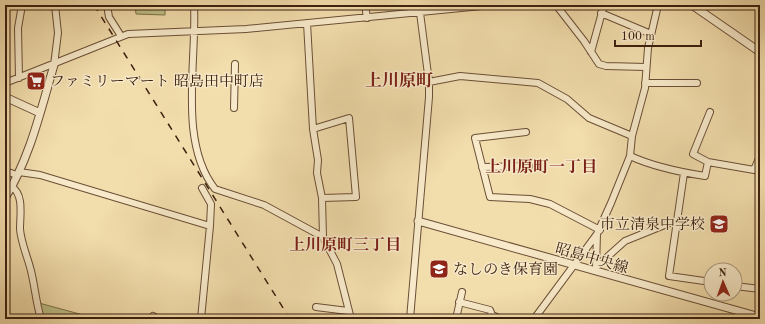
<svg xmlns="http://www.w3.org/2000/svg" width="765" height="324" font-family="'Old Standard TT','Noto Serif JP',serif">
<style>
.green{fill:#bdc087;stroke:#7d704b}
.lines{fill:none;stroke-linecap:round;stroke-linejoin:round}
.minor-casing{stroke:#6a4f36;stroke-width:8}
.tertiary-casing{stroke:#6a4f36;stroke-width:9}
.minor{stroke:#f7e9c9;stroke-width:6}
.tertiary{stroke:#f7e9c9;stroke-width:7}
.rail{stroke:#3d200f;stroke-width:1.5;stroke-dasharray:7 7;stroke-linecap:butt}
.labels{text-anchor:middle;stroke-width:3;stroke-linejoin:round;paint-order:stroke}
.poi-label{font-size:15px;fill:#3d200f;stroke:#f7e9c9;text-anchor:start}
.street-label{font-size:15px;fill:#3d200f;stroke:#f7e9c9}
.neighbourhood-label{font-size:16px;font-weight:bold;fill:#7a1f14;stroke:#f7e9c9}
.quarter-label{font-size:17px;font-weight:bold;fill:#7a1f14;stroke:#f7e9c9}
</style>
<rect width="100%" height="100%" fill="#f2ddac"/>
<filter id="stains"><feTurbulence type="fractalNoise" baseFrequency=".005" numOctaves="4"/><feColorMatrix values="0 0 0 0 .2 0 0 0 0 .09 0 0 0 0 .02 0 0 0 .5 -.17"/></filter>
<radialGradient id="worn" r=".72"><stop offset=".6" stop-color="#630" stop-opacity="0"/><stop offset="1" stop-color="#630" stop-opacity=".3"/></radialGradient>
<path class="green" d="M135,5H165V15L136,14Z
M39,303L98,319H43Z"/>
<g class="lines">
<g class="minor-casing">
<path id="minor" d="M44,5L56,7
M107,5L109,17L121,36
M194,5C197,62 178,142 215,189L264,205L323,237
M365,5L367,18
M556,5L584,41L599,64L606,66L646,67
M601,13L651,34
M307,23L313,129L318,160L317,173L322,198L323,237L337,264L351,319
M591,52L604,5
M54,65L58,33L55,5
M19,78L18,28L22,5
M429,82L460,76L538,83L567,99L589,118L632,136
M5,83L128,34L246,29L492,5
M645,83H697
M234,108L235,64
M710,112L693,154L708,162L760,171
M313,129L349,118L356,197L322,198
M526,132L475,138L490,197L530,199L550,204L600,230
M630,156C654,167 679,172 705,176L708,162
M482,167L529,166
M754,170L760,156
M5,171L17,175
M19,172L40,175L210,226L201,319
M684,173L669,276L711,282
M12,187C24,195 20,215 20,229C21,243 28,258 31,271C35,287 36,303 41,319
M202,188L211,204L210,226
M596,267L625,241L677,220
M596,267L597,234
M735,286L760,289
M459,302L490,310L492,315L501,319
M316,307L348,311
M151,319L153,316L158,319
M410,319L429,97V82L419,5
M456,319L462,292
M534,319L597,234L611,203L630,156L632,136L645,88L648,48L658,5"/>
</g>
<g class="tertiary-casing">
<path id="tertiary" d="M692,5L760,52
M5,97L40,113
M5,198C30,158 41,109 54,65
M418,221L760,317"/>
</g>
<use href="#minor" class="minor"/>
<use href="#tertiary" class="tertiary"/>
<path class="rail" d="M94,5L290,319"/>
</g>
<defs>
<g id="supermarket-square" transform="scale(1)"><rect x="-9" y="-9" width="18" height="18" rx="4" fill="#8f2418" stroke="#f7e9c9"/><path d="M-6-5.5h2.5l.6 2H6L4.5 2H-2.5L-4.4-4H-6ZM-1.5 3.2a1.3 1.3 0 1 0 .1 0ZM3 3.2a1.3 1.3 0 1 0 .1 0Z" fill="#fff"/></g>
<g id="school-square" transform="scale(1)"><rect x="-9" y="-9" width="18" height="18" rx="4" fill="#8f2418" stroke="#f7e9c9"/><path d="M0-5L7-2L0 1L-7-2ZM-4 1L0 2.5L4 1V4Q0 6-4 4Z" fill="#fff"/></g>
</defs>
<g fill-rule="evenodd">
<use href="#supermarket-square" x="36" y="81"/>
<use href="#school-square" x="719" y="224"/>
<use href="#school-square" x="439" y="269"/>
</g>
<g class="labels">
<g class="poi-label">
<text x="50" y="86">ファミリーマート 昭島田中町店</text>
<text x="705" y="229" text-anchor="end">市立清泉中学校</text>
<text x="453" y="274">なしのき保育園</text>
</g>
<g class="street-label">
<text transform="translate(592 258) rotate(16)" y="5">昭島中央線</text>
</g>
<g class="neighbourhood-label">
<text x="541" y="172">上川原町一丁目</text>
<text x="345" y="250">上川原町三丁目</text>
</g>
<g class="quarter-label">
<text x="399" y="86">上川原町</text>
</g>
</g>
<rect width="765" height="324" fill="none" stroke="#f2ddac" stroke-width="20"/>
<rect x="6" y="6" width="753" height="312" fill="none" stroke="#3d200f" stroke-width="2"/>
<rect x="10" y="10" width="745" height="304" fill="none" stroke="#3d200f"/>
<g transform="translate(723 282) rotate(358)"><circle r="19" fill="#f7e9c9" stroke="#ad997f"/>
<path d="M0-3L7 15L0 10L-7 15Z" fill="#8f2418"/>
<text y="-6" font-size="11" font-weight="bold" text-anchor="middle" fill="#3d200f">N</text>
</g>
<path d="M615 40v6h86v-6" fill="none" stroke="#3d200f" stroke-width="2"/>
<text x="621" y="40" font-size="12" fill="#3d200f" stroke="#f7e9c9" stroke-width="3" paint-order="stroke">100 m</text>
<rect width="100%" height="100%" filter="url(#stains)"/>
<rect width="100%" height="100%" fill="url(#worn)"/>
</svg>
